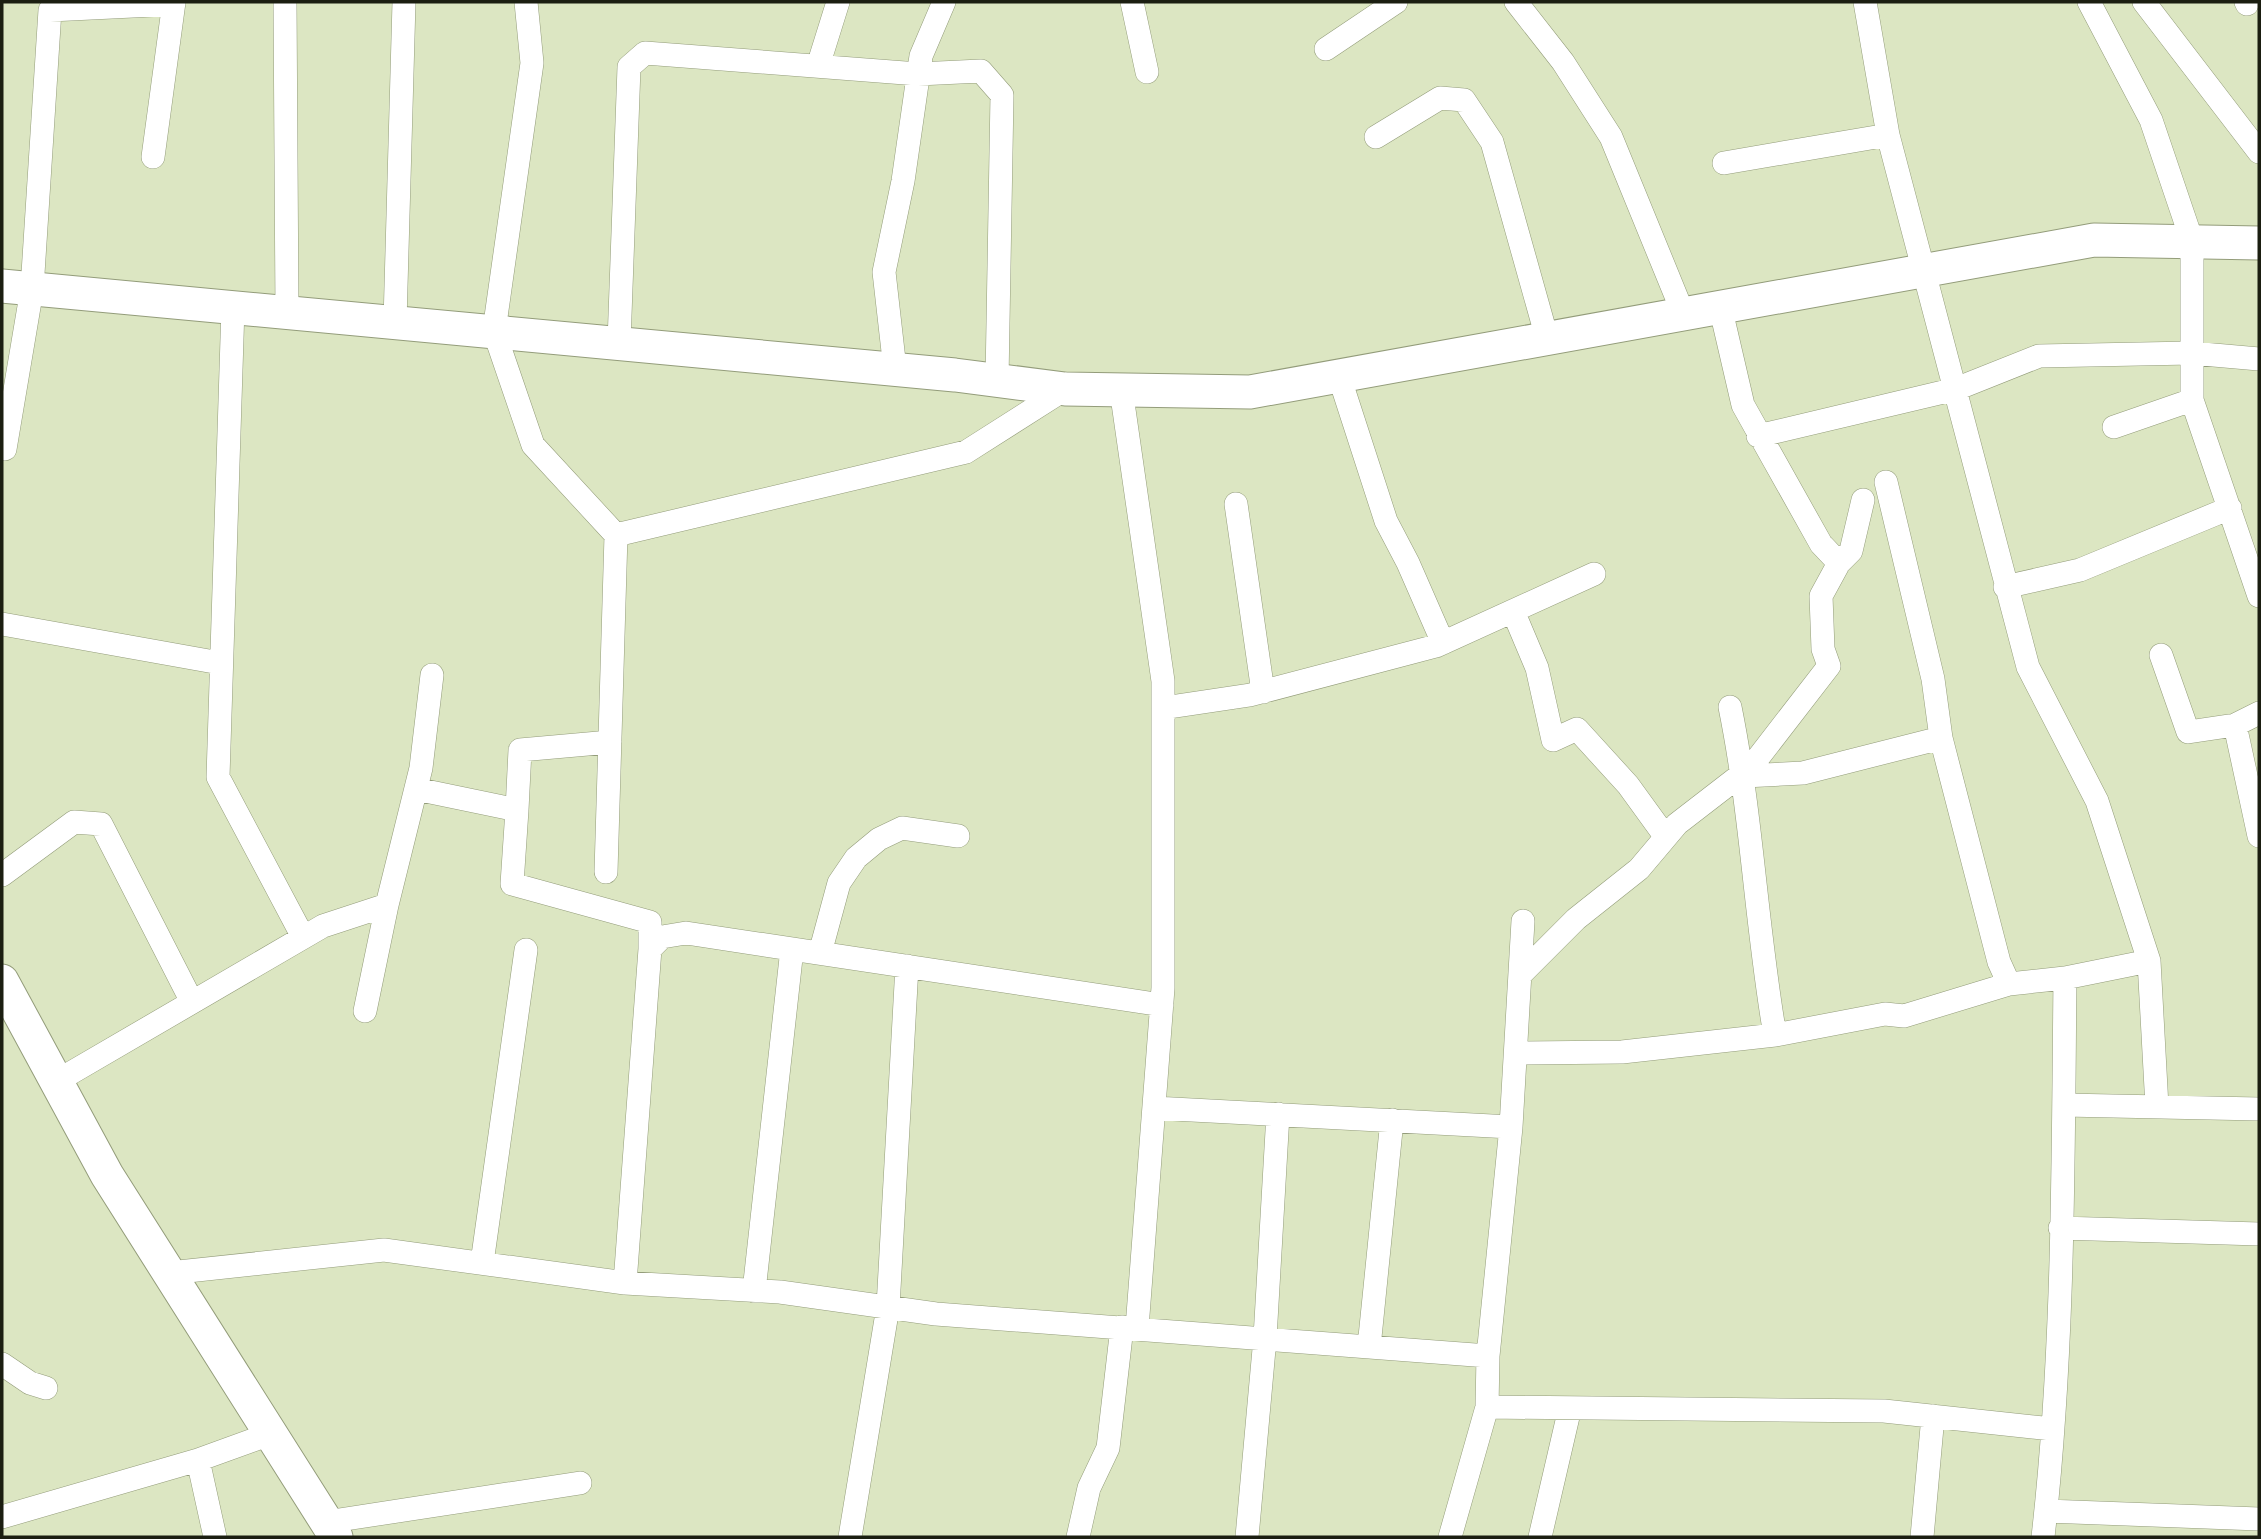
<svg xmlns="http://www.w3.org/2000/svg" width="2261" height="1539" font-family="'Archivo Narrow',sans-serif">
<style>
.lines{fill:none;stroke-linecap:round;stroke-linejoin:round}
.street-casing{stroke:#939c7a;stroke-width:24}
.secondary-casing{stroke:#939c7a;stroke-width:35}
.street{stroke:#fff;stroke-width:23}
.secondary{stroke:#fff;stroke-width:33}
</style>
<rect width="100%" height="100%" fill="#dce6c2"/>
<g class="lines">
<g class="street-casing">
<path id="street" d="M285,2L287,312
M526,2L532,63L494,331L533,445L616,535L606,872
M1132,2L1147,72
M1516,2L1563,62L1611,137L1683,313
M1865,2L1888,135L2028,667L2097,801L2149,961L2065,978C2063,1164 2064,1352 2043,1537
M2089,2L2151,120L2192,241V400L2259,596
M2144,2L2259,152
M2246,2L2247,4
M1326,49L1396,2
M818,66L838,2
M1376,137L1440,98L1464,100L1492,142L1547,338
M153,157L174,2
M1724,163L1888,135
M1720,306L1743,405L1821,544L1839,563
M233,307L218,777L303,937
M395,322L404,2
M619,343L629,67L645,53L918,74L981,71L1002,95L997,380
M895,369L884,272L903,181L921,56L944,2
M1339,376L1386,521L1408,563L1443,643
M1121,389L1163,681V988L1137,1328
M2114,427L2192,400
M1758,436L1956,389L2039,356L2191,353L2259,359
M5,449L32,289L50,10L174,4
M1886,482L1933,679L1941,738L1999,962L2009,984
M1236,504L1263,692
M616,535L966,452L1065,389
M2005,587L2080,570L2230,508
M1513,611L1537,668L1553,740L1577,729L1628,785L1665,836
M2,624L220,663
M2161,655L2188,732L2235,725L2259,713
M1730,707C1752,815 1756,926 1775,1035
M1163,708L1250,695L1436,646L1594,574
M2235,725L2259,836
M1744,776L1829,666L1823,649L1821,596L1839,563L1851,551L1863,500
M416,789L517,810L512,884L650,922V949
M517,810L520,750L610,742
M2,875L74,822L101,824L192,1002
M820,953L839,883L856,858L879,839L902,828L958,836
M2149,961L2157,1107
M1520,975L1576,919L1639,869L1677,824L1734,780L1744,776L1803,773L1941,738
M365,1011L387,905
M1516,1053L1622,1052L1775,1035L1885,1014L1904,1016L2009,984L2065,978
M57,1081L323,926L387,905L421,768L432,675
M2064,1105L2259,1109
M1154,1108L1511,1127
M2060,1228L2259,1234
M482,1263L526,950
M169,1273L384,1250L625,1283L780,1292L936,1314L1488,1356L1487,1407L1884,1411L2052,1429
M625,1283L650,949L662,937L686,933L1162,1005
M754,1291L792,949
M1369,1347L1392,1120
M1488,1356L1511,1127L1523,921
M2,1364L30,1383L46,1388
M198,1460L215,1537
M2046,1511L2259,1519
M2,1517L198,1460L270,1434
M326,1522L580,1483
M850,1537L888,1307L907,966
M1078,1537L1089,1488L1108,1448L1122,1327
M1247,1537L1265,1338L1278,1114
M1450,1537L1487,1407
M1540,1537L1570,1408
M1922,1537L1933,1416"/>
</g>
<g class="secondary-casing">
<path id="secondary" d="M2,286L955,375L1065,389L1250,392L2094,240L2259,243
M2,981L107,1175L336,1537"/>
</g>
<use href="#street" class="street"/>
<use href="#secondary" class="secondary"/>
</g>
<rect width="2261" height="1539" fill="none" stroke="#1b1e11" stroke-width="7"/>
</svg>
